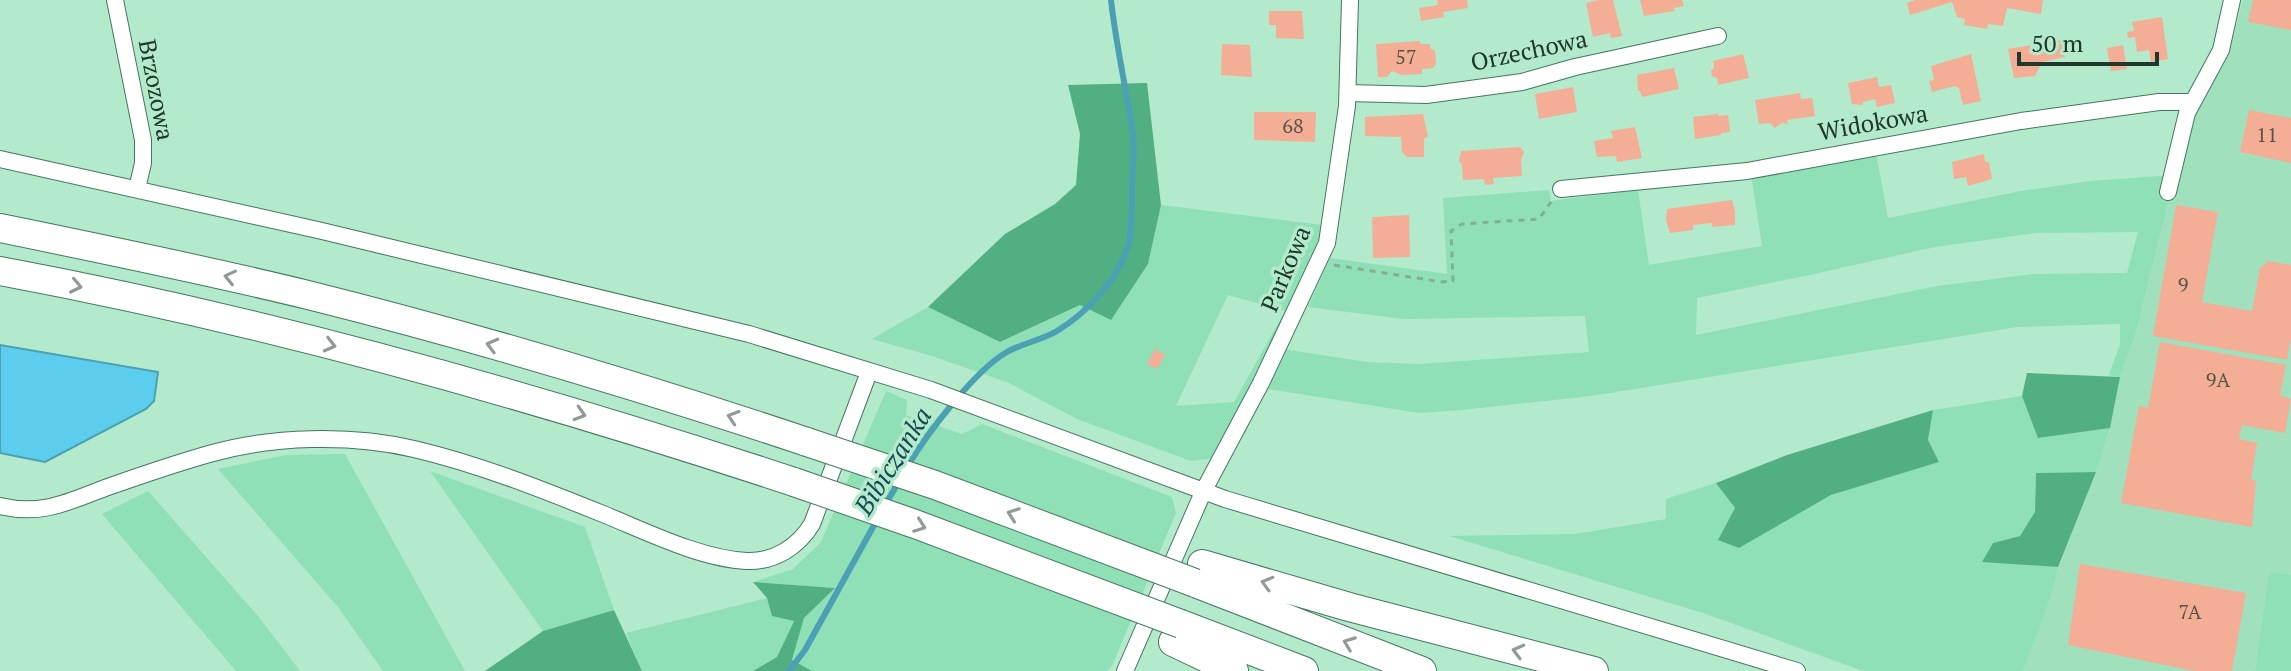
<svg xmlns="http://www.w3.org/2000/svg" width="2291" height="671" font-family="'PT Serif',serif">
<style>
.built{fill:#a0e0bd}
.green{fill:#8fe0b6;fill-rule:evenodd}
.forest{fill:#52af82}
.water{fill:#5dcdee;stroke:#4ba0b4;stroke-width:2}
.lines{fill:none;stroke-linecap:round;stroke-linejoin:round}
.stream{stroke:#4ba0b4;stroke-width:6}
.building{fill:#f4ae96}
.street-casing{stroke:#43785d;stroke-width:18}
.highway-casing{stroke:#43785d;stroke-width:30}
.path{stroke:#81ae95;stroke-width:3;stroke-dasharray:6 6;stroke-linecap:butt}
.street{stroke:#fff;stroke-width:16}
.highway{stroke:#fff;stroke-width:28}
.highway-bridge-casing{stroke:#43785d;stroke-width:30;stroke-linecap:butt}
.highway-bridge{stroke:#fff;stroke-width:28}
.oneway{stroke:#909b95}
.labels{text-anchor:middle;stroke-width:7;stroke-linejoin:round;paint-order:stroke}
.number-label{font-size:20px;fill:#555546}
.street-label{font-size:24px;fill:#20372b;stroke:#b2eacb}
.water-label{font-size:26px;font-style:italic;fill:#194957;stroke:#b2eacb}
</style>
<rect width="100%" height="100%" fill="#b2eacb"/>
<path class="built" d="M2243,0H2291V575L2269,572L2255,671H2023L2058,567L2096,472L2110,428L2120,377L2136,332L2175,175L2195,116L2228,55Z"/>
<path class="green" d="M1876,153L1888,218L2021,191L2090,181L2175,175L2136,332L2120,377L2109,375L2120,344V324L2017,327L1591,396L1462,410L1419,413L1262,388L1283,349L1367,362L1419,364L1589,352L1585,316L1404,319L1308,307L1330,258L1447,274L1443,198L1549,190L1551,201L1638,190L1649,265L1762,246L1751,174ZM2138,232L2127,273L2033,274L1937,286L1696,335L1697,298L1805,276L1935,247L2035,233Z
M1161,205L1322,225L1318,244L1285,311L1248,399L1216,458L1191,461L1077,419L1009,383L932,356L872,339L928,307L1000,342L1080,305L1148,264ZM1228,295L1285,311L1234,402L1176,406Z
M886,391L907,400L906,415L962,434L982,424L1172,497L1176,513L1112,666L1107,671H812L792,661L804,618L835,588L753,582L793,569L821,542Z
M2022,396L2039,438L2110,428L2096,472L2036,473L2035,513L2020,536L1993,543L1983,561L2058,567L2050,598L2023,671H1863L1706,614L1449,536L1575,534L1666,519V499L1716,483L1735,508L1739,548L1831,495L1938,462L1928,440L1933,410Z
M345,454L465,671H383L338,607L218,469L286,455Z
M430,471L585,527L614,610L543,631Z
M148,491L258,616L300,671H236L102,514Z
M2269,572L2291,575V671H2255Z
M767,598L794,620L777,657L753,671H642L626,633Z"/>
<path class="forest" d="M1147,83L1161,205L1148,264L1111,320L1080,305L1000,342L928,307L1005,234L1055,204L1076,185L1080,134L1068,85Z
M2027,373L2120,377L2110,428L2038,438L2022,396Z
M1933,410L1928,440L1939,462L1831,495L1739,548L1718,540L1735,508L1716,483L1787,455Z
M2096,472L2058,567L1982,562L1993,543L2020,536L2035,512L2036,473Z
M753,582L835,588L804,618L792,660L812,671H753L777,657L794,621L772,616L767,598Z
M614,610L642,671H485L543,631Z"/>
<path class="water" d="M0,345L158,372L154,401L146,409L45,462L0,453Z"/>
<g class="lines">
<path class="stream" d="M907,467C926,435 975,370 1007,352C1023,343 1042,340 1057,331C1088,312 1120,278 1129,242C1132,227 1132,210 1132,194C1132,174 1135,152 1133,133C1126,88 1116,45 1111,0
M885,505L900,480
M789,671L805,650L878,518"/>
</g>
<path class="building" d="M1437,0H1467L1468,8L1443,12L1444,17L1421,21L1419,8L1438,5Z
M1598,0H1613L1622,36L1611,38L1610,33L1593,37L1586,3Z
M1640,0H1682L1684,6L1674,8L1675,11L1644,16Z
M1915,0H2043L2041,14L2007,8L2003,26L1988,24L1987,29L1964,25L1965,19L1957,17L1952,2L1910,15L1907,3Z
M2253,0H2291V30L2248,22Z
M1269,11H1302L1304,39L1276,38V25H1269Z
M2162,17L2168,59L2151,62L2149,50L2137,52L2135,37L2128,38L2127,32L2134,31L2132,22Z
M2062,40L2065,57L2042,62L2035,76L2014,78L2008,49Z
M1420,41V44H1430V48L1435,51L1436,64L1433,68L1422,69V74L1401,75L1392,71L1387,77H1378L1376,44Z
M1222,44L1250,45L1252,77L1221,75Z
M2123,45L2127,69L2111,71L2107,48Z
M1743,54L1749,78L1718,85L1717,78L1712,76L1711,71L1714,68L1713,61Z
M1971,54L1981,101L1963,105L1959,88L1955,86L1932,92L1929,81L1934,80L1931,66Z
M1674,68L1679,89L1642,97L1640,91H1638L1637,75Z
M1877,77L1879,87L1891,85L1895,103L1877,107L1875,99L1863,102L1862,105L1852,104L1848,83Z
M1573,87L1577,112L1539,119L1535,94Z
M1800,93L1801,99L1812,98L1815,116L1787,120L1788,124L1782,123L1775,128L1770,123L1759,124L1755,100Z
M2249,110L2291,118V163L2240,152Z
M1254,112H1316L1315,142L1254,140Z
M1423,114L1428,136L1424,139V157H1407L1402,152L1401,137L1365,136V117Z
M1718,114L1719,116L1728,115L1730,132L1721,133V135L1695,139L1693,117Z
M1897,115L1899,128L1882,132L1879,119Z
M1635,127L1642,158L1617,162L1616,156L1597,157L1594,141L1613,138L1611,131Z
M1520,147L1524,152L1521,160L1522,176L1493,178L1494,184L1485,185L1484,179L1463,180L1462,164L1459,161L1461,151Z
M1984,154L1985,162H1989L1992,179L1968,186L1966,177L1954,179L1952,162Z
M1732,200L1735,211V225L1712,227V223L1702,224L1693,225V230L1670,233L1666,220L1667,209Z
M2176,205L2218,212L2202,302L2252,311L2260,268L2269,261L2291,265V338L2287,360L2153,336Z
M1409,215L1410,257L1373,258L1372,217Z
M2160,342L2286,365L2280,395L2291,399L2285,433L2242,425L2239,439L2257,443L2251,480L2256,481L2252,527L2121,503L2139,406L2148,408Z
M1155,349L1165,355L1157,369L1147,364Z
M2080,564L2246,593L2232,671H2194L2068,645Z"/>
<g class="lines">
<g class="street-casing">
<path id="street" d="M115,0L143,140V163L137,189
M1348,93L1426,95L1522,82L1575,67L1718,36
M0,159L322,231L749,334L931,390L1225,499L1797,671
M1561,189L1747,171L2021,121L2159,102H2193
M2168,192L2187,113L2221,50L2232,0
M0,506C41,516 68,502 105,488C139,476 174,464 209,454C271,436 351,434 414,449C478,464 541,489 603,514C645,531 701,559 747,561C774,562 798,547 812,524L869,372
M1125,671L1204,490L1261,383L1327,243L1347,106L1350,0"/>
</g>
<g class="highway-casing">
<path id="highway" d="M0,228C103,249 206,270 308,295C476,337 642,387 807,442
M0,271C269,321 534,396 794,482
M1202,564L1349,607L1594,671
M1195,583L1422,671
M1181,624L1304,671
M1173,642L1234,671"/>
</g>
<path class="path" d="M1334,265L1442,282L1453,281L1451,231L1462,224L1539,219L1551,202"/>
<use href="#street" class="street"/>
<use href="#highway" class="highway"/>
<g class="highway-bridge-casing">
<path id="highway-bridge" d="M807,442L935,485L1195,583
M794,482L915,524L1181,624"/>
</g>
<use href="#highway-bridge" class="highway-bridge"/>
</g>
<defs><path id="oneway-chevron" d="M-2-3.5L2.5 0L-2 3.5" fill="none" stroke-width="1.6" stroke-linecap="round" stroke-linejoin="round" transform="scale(2)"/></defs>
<g class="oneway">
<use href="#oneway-chevron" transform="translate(230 277) rotate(-167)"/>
<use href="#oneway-chevron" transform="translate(76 286) rotate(12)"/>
<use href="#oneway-chevron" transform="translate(330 345) rotate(14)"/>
<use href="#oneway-chevron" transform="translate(492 345) rotate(-165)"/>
<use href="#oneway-chevron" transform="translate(580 414) rotate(17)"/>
<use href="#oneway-chevron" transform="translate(733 417) rotate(-162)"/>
<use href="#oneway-chevron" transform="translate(1013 514) rotate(-160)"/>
<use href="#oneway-chevron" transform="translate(920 526) rotate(20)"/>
<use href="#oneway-chevron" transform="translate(1267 583) rotate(-164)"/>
<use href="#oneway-chevron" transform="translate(1349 643) rotate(-159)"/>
<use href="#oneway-chevron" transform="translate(1518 651) rotate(-165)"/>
</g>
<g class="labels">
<g class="number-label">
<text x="1406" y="64">57</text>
<text x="1293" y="133">68</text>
<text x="2267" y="142">11</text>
<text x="2183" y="292">9</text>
<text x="2218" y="387">9A</text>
<text x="2190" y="619">7A</text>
</g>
<g class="street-label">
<text transform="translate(1529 51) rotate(-12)" y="8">Orzechowa</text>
<text transform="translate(156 90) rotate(79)" y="8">Brzozowa</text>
<text transform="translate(1873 123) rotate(-10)" y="8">Widokowa</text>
<text transform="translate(1286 269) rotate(-67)" y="8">Parkowa</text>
</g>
<g class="water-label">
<text transform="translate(893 461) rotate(-58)" y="9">Bibiczanka</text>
</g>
</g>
<path d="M2019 52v12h138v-12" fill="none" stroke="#20372b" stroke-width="4"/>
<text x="2031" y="52" font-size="24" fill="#20372b" stroke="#b2eacb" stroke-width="6" paint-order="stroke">50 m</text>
</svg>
